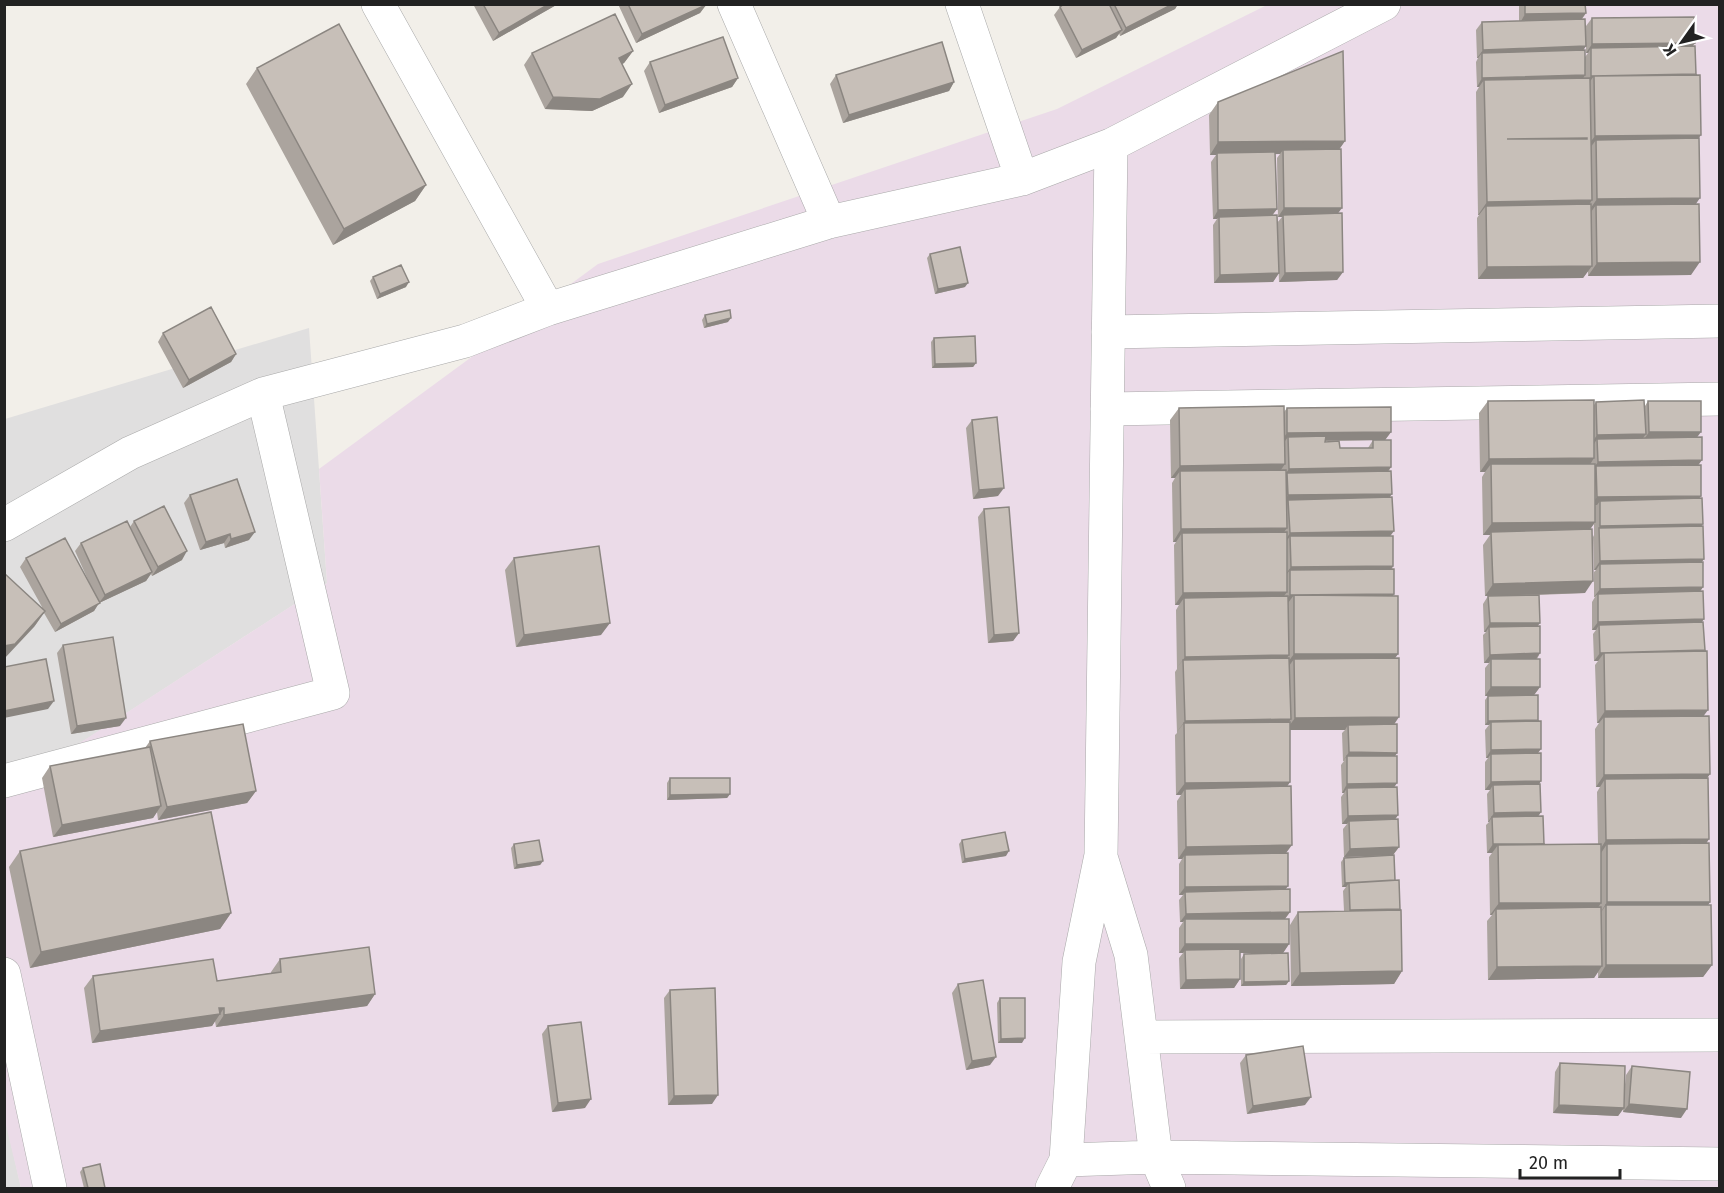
<svg xmlns="http://www.w3.org/2000/svg" width="1724" height="1193" font-family="'Fira Sans',sans-serif">
<style>
.residential{fill:#e0dfdf}
.industrial{fill:#ebdbe8}
.lines{fill:none;stroke-linecap:round;stroke-linejoin:round}
.minor-casing{stroke:#a9a9a9;stroke-width:34}
.minor{stroke:#fff;stroke-width:33}
.wall{fill:#aba49e;fill-rule:evenodd}
.shaded-wall{fill:#8b8681}
.building{fill:#c7bfb8;stroke:#8b8681;stroke-width:1.5;fill-rule:evenodd}
</style>
<rect width="100%" height="100%" fill="#f2efe9"/>
<path class="residential" d="M309,328L327,583L5,792V419Z
M5,1117L21,1188H5Z"/>
<path class="industrial" d="M1267,5H1719V1188H21L4,1117V792L327,583L319,469L598,264L1057,109Z"/>
<g class="lines">
<g class="minor-casing">
<path id="minor" d="M378,4L548,309
M734,4L829,222
M962,4L1022,179
M1108,332L1720,321
M1107,409L1720,399
M4,525L130,453L263,394L465,341L548,309L829,222L1022,179L1111,145L1384,4
M4,781L333,693L263,394
M1102,860L1131,955L1156,1157L1169,1188
M4,974L50,1188
M1141,1037L1720,1035
M1066,1160L1156,1157L1720,1164
M1052,1188L1066,1160L1079,962L1101,855L1111,145"/>
</g>
<use href="#minor" class="minor"/>
</g>
<path class="wall" d="M473,4H558L493,41Z
M618,4H706V5L700,13L636,43Z
M1064,4H1178L1175,9L1120,36L1119,33L1116,38L1076,58L1054,15L1060,7Z
M1519,4H1585L1586,13L1582,19L1586,46L1583,50L1585,57L1588,53H1586V26L1592,18L1693,46L1696,74L1695,75L1698,138L1696,204L1691,275L1588,276V271L1583,278L1478,279L1477,218L1479,215H1478L1476,92L1479,87H1477L1476,62L1478,58H1477L1476,30L1482,22L1519,21Z
M633,51L624,63L622,64L623,97L592,111L545,109L524,65L532,53Z
M650,62L738,78L732,87L659,113L644,71Z
M257,68L426,185L415,201L333,245L246,84Z
M836,75L954,82L949,91L843,123L830,84Z
M1218,102L1345,141L1339,149L1338,214L1343,272L1337,280L1279,282L1277,223L1282,217H1278L1277,158L1280,154H1275L1277,209L1272,215L1279,273L1273,282L1214,283L1213,225L1217,219H1213L1211,162L1216,155H1210L1209,115Z
M930,254L965,287L935,294L927,258Z
M373,277L406,287L377,299L370,281Z
M705,315L728,322L704,328L702,320Z
M163,333L236,354L231,362L183,388L158,342Z
M934,338L976,363L973,367L932,368L931,342Z
M1488,401L1594,405L1596,402L1645,406L1648,401L1697,437L1702,460L1698,465L1701,496L1699,498L1704,559L1701,562L1703,587L1700,591L1704,619L1701,622L1705,650L1704,651V716L1710,774L1707,778L1706,843L1710,902L1708,905L1712,965L1703,977L1598,978V972L1594,978L1488,980L1487,921L1492,915H1490L1489,857L1492,853H1487L1486,825L1489,822H1488L1487,794L1490,790H1485V762L1488,758H1486L1485,730L1489,725H1485V700L1488,696H1485V668L1489,663H1484L1483,635L1486,632H1484L1483,604L1488,596H1485L1483,545L1490,535H1483L1482,477L1485,472H1480L1479,413ZM1594,524V535L1593,537L1594,570H1596L1594,572V597H1595L1592,602V630H1596L1593,634L1594,661H1598L1595,665L1597,723H1599L1595,729L1596,787H1600L1597,792L1598,844H1544L1538,816L1541,812L1534,695L1540,687L1537,659L1540,653L1537,626L1539,595L1585,593L1590,529Z
M1179,408L1284,412L1287,408L1391,432L1385,440L1325,441V442L1340,448H1368L1373,440L1391,467L1388,472L1392,494L1389,497L1390,536L1393,566L1392,569L1394,594L1393,596L1398,654L1395,658L1394,725L1397,753L1395,756L1394,787L1398,815L1395,819L1399,847L1393,855L1395,880L1400,909L1399,910L1402,971L1394,984L1291,986L1290,925L1298,912L1344,911L1343,891L1346,887H1342L1341,862L1344,858L1379,856L1344,857L1343,829L1347,824H1342L1341,797L1344,793H1342L1341,765L1344,761H1343L1342,733L1345,730H1290V782L1287,786L1286,853L1288,886L1285,889L1290,912L1285,919L1289,944L1283,953H1240V979L1234,988L1180,989L1179,958L1183,953H1179V928L1183,922H1180L1179,900L1183,895H1179V864L1182,859H1178L1177,801L1181,795H1176L1175,735L1177,733L1175,672L1177,669L1176,610L1179,605H1175L1174,545L1176,542H1173L1172,483L1175,478H1171L1170,420Z
M972,420L998,496L973,499L966,428Z
M190,495L249,540L225,548L224,543L200,550L184,503Z
M984,509L1019,633L1013,641L988,643L978,517Z
M134,521L182,560L152,576L151,574L146,581L99,603L94,611L55,632L44,613L34,627L42,607L20,567L26,558L93,591L75,551L81,543L130,527Z
M514,558L601,635L516,647L505,570Z
M63,645L120,726L71,734L57,653Z
M150,741L256,791L247,803L158,820L157,812L153,818L53,837L42,778L50,766L145,748Z
M670,778L730,794L727,798L667,800V783Z
M962,840L1006,856L962,863L959,844Z
M514,844L543,861L540,865L514,869L511,848Z
M20,851L231,913L220,929L30,968L9,867Z
M1244,954L1289,981L1286,985L1241,986V959Z
M280,959L375,994L367,1006L216,1027L215,1021L212,1026L92,1043L84,988L93,976L217,981L271,973V972Z
M958,984L990,1065L966,1070L952,993Z
M670,990L712,1104L668,1105L664,998Z
M1000,998L1022,1043H998L997,1003Z
M548,1026L585,1108L552,1112L542,1034Z
M1246,1055L1305,1105L1247,1114L1240,1063Z
M1560,1063L1624,1094L1626,1075L1632,1066L1681,1118L1623,1112V1109L1618,1116L1553,1113L1555,1072Z
M83,1168L105,1188H84L80,1172Z"/>
<path class="shaded-wall" d="M549,4H558L493,41L499,33Z
M1173,4H1178L1175,9L1120,36L1126,28Z
M706,5L700,13L636,43L642,34Z
M1586,13L1580,21L1520,23L1525,14Z
M1122,30L1116,38L1076,58L1082,50Z
M1695,43L1689,51L1591,48L1588,53H1586L1592,44Z
M1586,46L1580,55L1482,53L1478,58H1477L1483,50Z
M633,51L624,63L611,70L619,58Z
M1696,74L1690,83L1594,76L1588,84H1585L1591,76Z
M1585,75L1580,84L1484,80L1479,87H1477L1482,78Z
M738,78L732,87L659,113L665,105Z
M954,82L949,91L843,123L849,115Z
M632,84L623,97L592,111L545,109L553,97Z
M1701,135L1692,147L1596,140L1590,148H1586L1595,136Z
M1587,138L1578,150L1507,139Z
M1345,141L1336,154L1283,150L1280,154L1217,155V153L1216,155H1210L1218,142Z
M426,185L415,201L333,245L344,229Z
M1700,198L1691,211L1596,205L1591,212H1588L1597,199Z
M1592,200L1584,213L1486,206L1479,215H1478L1487,202Z
M1284,208H1342L1336,216L1283,215L1282,217H1278Z
M1277,209L1271,217H1219L1217,219H1213L1218,210Z
M1700,262L1691,275L1588,276L1597,263Z
M1592,266L1583,278L1478,279L1487,267Z
M1343,272L1337,280L1279,282L1285,273Z
M1279,273L1273,282L1214,283L1220,275Z
M409,282L406,287L377,299L380,294Z
M968,283L965,287L935,294L938,289Z
M731,318L728,322L704,328L707,324Z
M236,354L231,362L183,388L189,380Z
M976,363L973,367L932,368L935,364Z
M1391,432L1385,440L1288,441V437L1285,441H1281L1287,433Z
M1649,432H1701L1695,440L1643,441Z
M1646,434L1640,442L1597,439L1594,444H1591L1597,435Z
M1594,458L1586,471L1491,464L1485,472H1480L1489,459Z
M1702,460L1696,468L1596,466L1594,470H1592L1598,462Z
M1285,464L1276,477L1180,471L1175,478H1171L1180,466Z
M1391,467L1385,475L1287,473L1284,477H1283L1289,469Z
M1004,488L998,496L973,499L979,490Z
M1392,494L1386,502L1288,500L1285,504H1282L1288,495Z
M1701,496L1695,504L1600,501L1597,505H1591L1597,497Z
M1595,522L1587,534L1491,532L1490,535H1483L1492,523Z
M1703,524L1697,532L1599,528L1600,526Z
M1287,528L1278,540L1182,533L1176,542H1173L1181,529Z
M1394,531L1388,539L1290,536L1286,542H1284L1290,533Z
M255,532L249,540L225,548L231,539Z
M230,534L224,543L200,550L206,542Z
M187,551L182,560L152,576L158,567Z
M1704,559L1698,567L1600,564L1596,570H1594L1600,561Z
M1393,566L1387,575L1290,570L1286,575H1285L1291,567Z
M152,572L146,581L99,603L94,611L55,632L61,624L99,603L105,595Z
M1593,581L1585,593L1485,596L1493,584Z
M1703,587L1697,596L1598,594L1594,597L1600,589Z
M1287,592L1278,604L1184,598L1179,605H1175L1183,593Z
M1394,594L1388,602L1294,595L1288,603H1284L1290,595Z
M45,611L34,627L4,659V646Z
M1704,619L1698,627L1599,625L1596,630H1592L1598,622Z
M610,623L601,635L516,647L524,635Z
M1490,623H1540L1534,631L1489,627L1486,632H1484Z
M1019,633L1013,641L988,643L994,635Z
M1705,650L1699,658L1604,653L1598,661H1594L1600,653Z
M1540,653L1534,662L1491,659L1489,663H1484L1490,655Z
M1294,654H1398L1389,666L1294,659L1289,666H1285Z
M1289,655L1281,667L1183,660L1176,669L1185,657Z
M1491,687H1540L1534,695L1485,696Z
M54,701L48,709L4,718V711Z
M1708,710L1699,722L1604,717L1599,723H1597L1605,711Z
M1399,717L1391,729L1348,725L1345,730H1286L1295,718Z
M126,718L120,726L71,734L77,726Z
M1291,719L1282,732L1184,723L1176,733L1185,721Z
M1538,720L1535,724L1491,722L1489,725H1485L1488,721Z
M1541,749L1535,757L1491,754L1488,758H1486L1491,750Z
M1349,752L1397,753L1391,761L1347,756L1343,761Z
M1710,774L1701,787L1605,779L1600,787H1596L1604,775Z
M1541,781L1536,789L1493,785L1490,790H1485L1491,782Z
M1290,782L1282,794L1185,789L1181,795H1176L1185,783Z
M1397,783L1391,792L1347,788L1344,793H1342L1347,784Z
M256,791L247,803L158,820L167,807Z
M730,794L727,798L667,800L670,795Z
M161,806L153,818L53,837L62,825Z
M1541,812L1535,821L1492,817L1489,822H1488L1494,813Z
M1398,815L1392,824L1349,821L1347,824H1342L1348,816Z
M1709,839L1701,852L1607,844L1601,853H1598L1606,840Z
M1493,844H1544L1498,845L1492,853H1487Z
M1292,845L1283,857L1185,855L1182,859H1178L1186,847Z
M1399,847L1393,855L1344,857L1350,849Z
M1009,851L1006,856L962,863L965,859Z
M543,861L540,865L514,869L517,865Z
M1345,883H1349L1346,887H1342Z
M1288,886L1282,894L1185,892L1183,895H1179L1185,887Z
M1607,902H1710L1702,914L1606,905L1599,915Z
M1499,903H1601L1593,915L1496,909L1492,915H1490Z
M1400,909L1394,917L1350,910Z
M1290,912L1284,920L1185,919L1183,922H1180L1186,914Z
M231,913L220,929L30,968L41,952Z
M1185,944H1289L1283,953H1185V950L1183,953H1179Z
M1606,965H1712L1703,977L1598,978Z
M1602,966L1594,978L1488,980L1497,967Z
M1402,971L1394,984L1291,986L1300,973Z
M1240,979L1234,988L1180,989L1186,980Z
M1289,981L1286,985L1241,986L1244,982Z
M375,994L367,1006L216,1027L224,1015Z
M219,1008H224L212,1026L92,1043L100,1031Z
M1025,1038L1022,1043H998L1001,1039Z
M996,1057L990,1065L966,1070L972,1061Z
M718,1095L712,1104L668,1105L674,1096Z
M1311,1097L1305,1105L1247,1114L1253,1106Z
M591,1099L585,1108L552,1112L558,1103Z
M1629,1104L1687,1109L1681,1118L1623,1112Z
M1559,1105L1624,1108L1618,1116L1553,1113Z"/>
<path class="building" d="M483,4H549L499,33Z
M628,4H706V5L642,34Z
M1064,4H1109L1122,30L1082,50L1060,7Z
M1114,4H1173L1126,28Z
M1525,4H1585L1586,13L1525,14Z
M615,14L633,51L619,58L632,84L600,99L553,97L532,53Z
M1694,17L1695,43L1592,44V18Z
M1585,19L1586,46L1483,50L1482,22Z
M339,24L426,185L344,229L257,68Z
M723,37L738,78L665,105L650,62Z
M942,42L954,82L849,115L836,75Z
M1695,46L1696,74L1591,76V48Z
M1585,50V75L1482,78V53Z
M1343,51L1345,141L1218,142V102Z
M1700,75L1701,135L1595,136L1594,76Z
M1590,78L1592,200L1487,202L1484,80ZM1587,138V139H1507Z
M1699,138L1700,198L1597,199L1596,140Z
M1341,149L1342,208H1284L1283,150Z
M1275,152L1277,209L1218,210L1217,153Z
M1591,204L1592,266L1487,267L1486,206Z
M1699,204L1700,262L1597,263L1596,205Z
M1342,213L1343,272L1285,273L1283,215Z
M1277,215L1279,273L1220,275L1219,217Z
M960,247L968,283L938,289L930,254Z
M401,265L409,282L380,294L373,277Z
M211,307L236,354L189,380L163,333Z
M730,310L731,318L707,324L705,315Z
M975,336L976,363L935,364L934,338Z
M1594,400V458L1489,459L1488,401Z
M1644,400L1646,434L1597,435L1596,402Z
M1648,401H1701V432H1649Z
M1284,406L1285,464L1180,466L1179,408Z
M1391,407V432L1287,433V408Z
M997,417L1004,488L979,490L972,420Z
M1326,436L1325,442L1339,441L1340,448H1373V440H1391V467L1289,469L1288,437Z
M1702,437V460L1598,462L1597,439Z
M1491,464H1595V522L1492,523Z
M1701,465V496L1597,497L1596,466Z
M1286,470L1287,528L1181,529L1180,471Z
M1391,471L1392,494L1288,495L1287,473Z
M237,479L255,532L231,539L230,534L206,542L190,495Z
M1392,497L1394,531L1290,533L1288,500Z
M1702,498L1703,524L1600,526V501Z
M164,506L187,551L158,567L134,521Z
M1009,507L1019,633L994,635L984,509Z
M127,521L152,572L105,595L81,543Z
M1703,526L1704,559L1600,561L1599,528Z
M1592,529L1593,581L1493,584L1491,532Z
M1287,532V592L1183,593L1182,533Z
M1290,536H1393V566L1291,567Z
M65,538L100,603L61,624L26,558Z
M599,546L610,623L524,635L514,558Z
M1703,562V587L1600,589V564Z
M1394,569V594L1290,595V570Z
M4,573L45,611L15,644L4,646Z
M1703,591L1704,619L1598,622V594Z
M1294,595L1398,596V654H1294Z
M1539,595L1540,623H1490L1488,596Z
M1288,596L1289,655L1185,657L1184,598Z
M1703,622L1705,650L1600,653L1599,625Z
M1540,626V653L1490,655L1489,627Z
M113,637L126,718L77,726L63,645Z
M1707,651L1708,710L1605,711L1604,653Z
M1289,658L1291,719L1185,721L1183,660Z
M1399,658V717L1295,718L1294,659Z
M46,659L54,701L4,711V667Z
M1491,659H1540V687H1491Z
M1538,695V720L1488,721V696Z
M1709,716L1710,774L1604,775V717Z
M1541,721V749L1491,750V722Z
M1290,722V782L1185,783L1184,723Z
M243,724L256,791L167,807L150,741Z
M1397,724V753L1349,752L1348,725Z
M150,747L161,806L62,825L50,766Z
M1541,753V781L1491,782V754Z
M1347,756H1397V783L1347,784Z
M670,778H730V794L670,795Z
M1708,778L1709,839L1606,840L1605,779Z
M1540,784L1541,812L1494,813L1493,785Z
M1291,786L1292,845L1186,847L1185,789Z
M1397,787L1398,815L1348,816L1347,788Z
M211,812L231,913L41,952L20,851Z
M1543,816L1544,844H1493L1492,817Z
M1398,819L1399,847L1350,849L1349,821Z
M1005,832L1009,851L965,859L962,840Z
M539,840L543,861L517,865L514,844Z
M1709,843L1710,902H1607V844Z
M1601,844V903H1499L1498,845Z
M1288,853V886L1185,887V855Z
M1394,855L1395,880L1345,883L1344,858Z
M1399,880L1400,909L1350,910L1349,883Z
M1290,889V912L1186,914L1185,892Z
M1606,905H1711L1712,965H1606Z
M1601,907L1602,966L1497,967L1496,909Z
M1401,910L1402,971L1300,973L1298,912Z
M1185,919H1289V944H1185Z
M369,947L375,994L224,1015V1008H219L220,1014L100,1031L93,976L213,959L217,981L281,972L280,959Z
M1240,949V979L1186,980L1185,950Z
M1288,953L1289,981L1244,982V954Z
M983,980L996,1057L972,1061L958,984Z
M715,988L718,1095L674,1096L670,990Z
M1000,998H1025V1038L1001,1039Z
M581,1022L591,1099L558,1103L548,1026Z
M1303,1046L1311,1097L1253,1106L1246,1055Z
M1560,1063L1625,1066L1624,1108L1559,1105Z
M1632,1066L1690,1072L1687,1109L1629,1104Z
M100,1164L105,1188H88L83,1168Z"/>
<rect width="1724" height="1193" fill="none" stroke="#222222" stroke-width="12"/>
<g transform="translate(1682 42) rotate(236)" stroke="#ffffff" stroke-width="4.5" paint-order="stroke">
<path d="M0-4.5L10 22L0 15L-10 22Z" fill="#222222"/>
<text y="-9" font-size="16" font-weight="bold" text-anchor="middle" fill="#222222">K</text>
</g>
<path d="M1520 1169v9h100v-9" fill="none" stroke="#222222" stroke-width="3"/>
<text x="1529" y="1169" font-size="18" fill="#222222" stroke="#ffffff" stroke-width="4.5" paint-order="stroke">20 m</text>
</svg>
